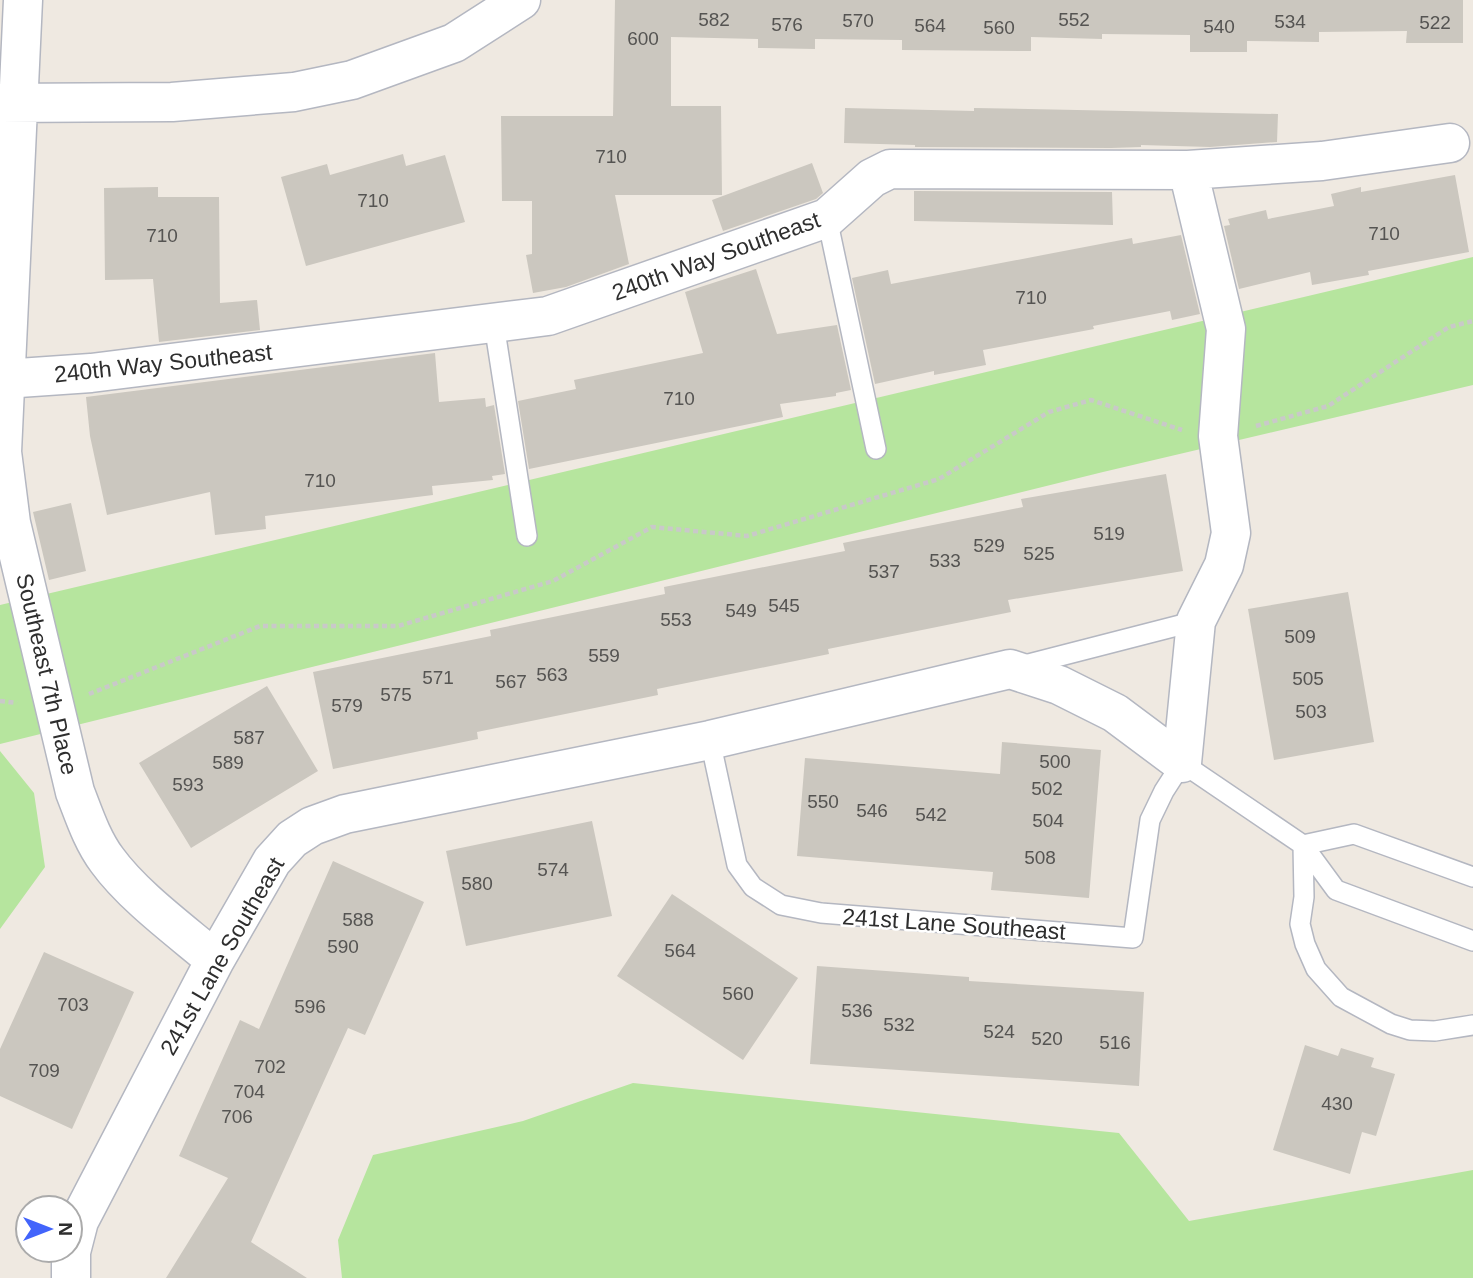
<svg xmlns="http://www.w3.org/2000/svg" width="1473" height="1278" font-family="Arial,sans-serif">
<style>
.green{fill:#b6e59e}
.building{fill:#cbc7bf}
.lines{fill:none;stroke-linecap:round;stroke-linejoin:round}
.lane-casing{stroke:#b4b7c1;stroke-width:22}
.street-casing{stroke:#b4b7c1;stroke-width:41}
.path{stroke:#c9c9c9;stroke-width:4.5;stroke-dasharray:5 3.5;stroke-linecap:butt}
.lane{stroke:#fff;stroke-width:19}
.street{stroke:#fff;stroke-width:38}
.labels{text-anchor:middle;stroke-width:5;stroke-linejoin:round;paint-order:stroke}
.number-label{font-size:19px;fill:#555452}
.street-label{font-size:23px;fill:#2e2e2e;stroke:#fff}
</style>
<rect width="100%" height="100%" fill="#efe9e1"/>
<path class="green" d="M1473,257V385L1103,472L0,744V605Z
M0,751L34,793L45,867L0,929Z
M633,1083L1119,1133L1189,1221L1473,1170V1278H342L338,1240L373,1155L523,1121Z"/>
<path class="building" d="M615,0H1463V43H1406L1407,31L1319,32V42L1247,41V52H1190V35L1102,34V39L1031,37V51L902,50V40L815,39V49L758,48V39L671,37V106H721L722,195H615L629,264L566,287L533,293L526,255L532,254V201H502L501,116H613Z
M845,108L974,111V108L1278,114L1277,142L1210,147L1141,145V147L1111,148L915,147V145L844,143Z
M403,154L406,166L445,155L465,222L306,266L281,177L327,164L330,175Z
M812,163L823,193L816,199L723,231L712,200Z
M1455,175L1469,252L1368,271L1369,275L1312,285L1310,272L1239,289L1224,226L1230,225L1228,219L1266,210L1268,219L1334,206L1331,194L1361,187V192Z
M158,187V197H219L220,303L257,300L260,330L159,342L153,279L105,280L104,188Z
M914,191L1112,192L1113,225L914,221Z
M1181,235L1200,314L1172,320L1170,311L1093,326L1094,329L983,350L986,365L934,375V371L875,384L852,278L888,270L891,284L1132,238L1133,244Z
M756,269L777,334L837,325L851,390L836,393V396L780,404L783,417L529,469L518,401L576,389L574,380L703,353L685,292Z
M435,353L439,402L485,398L486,407L494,405L505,474L492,476L493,480L432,486L433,495L265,516L266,529L215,535L210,492L107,515L90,436L86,397Z
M1166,474L1183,571L1008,600L1011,612L828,649L829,654L657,689L658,695L477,732L478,739L333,769L313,672L491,636L490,630L665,594L664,587L845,551L843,543L1023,507L1021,499Z
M71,503L86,571L49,580L33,512Z
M1348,592L1374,742L1274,760L1248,609Z
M267,686L318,771L191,848L139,763Z
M1002,742L1101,750L1089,898L991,890L993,872L797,856L805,758L1000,774Z
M592,821L612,916L466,946L446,851Z
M333,861L424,902L365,1035L348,1028L251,1242L307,1278H166L228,1178L179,1156L240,1020L259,1029Z
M672,894L798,978L743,1060L617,976Z
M44,952L134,992L72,1129L0,1096V1049Z
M817,966L969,977V981L1144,992L1139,1086L810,1064Z
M1305,1045L1338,1056L1341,1048L1374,1058L1371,1067L1395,1074L1376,1136L1362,1132L1350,1174L1273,1150Z"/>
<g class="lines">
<g class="lane-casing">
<path id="lane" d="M827,218L876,449
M494,324L527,536
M1021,666L1196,621
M710,740L737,865L753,887L781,905L821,913L1133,938L1150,820L1164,791L1182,763L1303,845L1336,890L1473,941
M1303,845L1304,897L1300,924L1305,944L1316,969L1341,997L1391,1024L1410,1030L1435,1031L1473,1025
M1303,845L1354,834L1473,877"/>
</g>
<g class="street-casing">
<path id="street" d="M23,0L2,452L11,523L75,792C84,815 92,840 107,860C133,896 181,931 215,960
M0,103L172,102L294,92L352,80L454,43L521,0
M1188,170L1322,161L1450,143
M4,379L91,373L548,316L827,218L872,178L890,169L1188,170L1226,329L1218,436L1231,533L1224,565L1196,621L1182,763L1115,713L1059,685L1010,669L710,740L345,814L312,826L292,839L272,861L215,960L79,1221L71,1252V1278"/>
</g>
<path class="path" d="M1256,426L1328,406L1449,327L1473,321
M89,694L260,626H398L553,581L652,527L747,536L939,479L1049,412L1091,400L1182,430
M0,701L17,703"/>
<use href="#lane" class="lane"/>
<use href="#street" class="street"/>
</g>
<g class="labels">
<g class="number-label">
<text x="714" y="26">582</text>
<text x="1074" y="26">552</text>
<text x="858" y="27">570</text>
<text x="1290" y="28">534</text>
<text x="1435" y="29">522</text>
<text x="787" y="31">576</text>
<text x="930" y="32">564</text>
<text x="1219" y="33">540</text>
<text x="999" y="34">560</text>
<text x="643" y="45">600</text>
<text x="611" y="163">710</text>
<text x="373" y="207">710</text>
<text x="1384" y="240">710</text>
<text x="162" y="242">710</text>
<text x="1031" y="304">710</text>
<text x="679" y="405">710</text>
<text x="320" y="487">710</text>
<text x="1109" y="540">519</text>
<text x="989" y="552">529</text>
<text x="1039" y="560">525</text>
<text x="945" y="567">533</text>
<text x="884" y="578">537</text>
<text x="784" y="612">545</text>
<text x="741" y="617">549</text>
<text x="676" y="626">553</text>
<text x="1300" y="643">509</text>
<text x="604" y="662">559</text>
<text x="552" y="681">563</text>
<text x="438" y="684">571</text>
<text x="1308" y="685">505</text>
<text x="511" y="688">567</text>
<text x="396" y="701">575</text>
<text x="347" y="712">579</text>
<text x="1311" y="718">503</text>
<text x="249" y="744">587</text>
<text x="1055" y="768">500</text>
<text x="228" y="769">589</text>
<text x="188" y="791">593</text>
<text x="1047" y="795">502</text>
<text x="823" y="808">550</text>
<text x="872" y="817">546</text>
<text x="931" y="821">542</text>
<text x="1048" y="827">504</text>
<text x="1040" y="864">508</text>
<text x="553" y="876">574</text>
<text x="477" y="890">580</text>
<text x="358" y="926">588</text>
<text x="343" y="953">590</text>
<text x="680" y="957">564</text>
<text x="738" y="1000">560</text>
<text x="73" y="1011">703</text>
<text x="310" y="1013">596</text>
<text x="857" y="1017">536</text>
<text x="899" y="1031">532</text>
<text x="999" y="1038">524</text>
<text x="1047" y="1045">520</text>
<text x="1115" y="1049">516</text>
<text x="270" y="1073">702</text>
<text x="44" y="1077">709</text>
<text x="249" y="1098">704</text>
<text x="1337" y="1110">430</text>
<text x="237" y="1123">706</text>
</g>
<g class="street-label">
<text transform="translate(716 256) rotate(-20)" y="8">240th Way Southeast</text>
<text transform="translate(163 363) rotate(-6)" y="8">240th Way Southeast</text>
<text transform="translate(47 674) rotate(77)" y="8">Southeast 7th Place</text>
<text transform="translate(954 924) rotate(4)" y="8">241st Lane Southeast</text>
<text transform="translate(222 956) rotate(-60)" y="8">241st Lane Southeast</text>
</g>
</g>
<g transform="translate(49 1229) rotate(90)"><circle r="33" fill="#ffffff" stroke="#ababab" stroke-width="2"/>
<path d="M0-5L12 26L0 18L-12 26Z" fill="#4264fb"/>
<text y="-10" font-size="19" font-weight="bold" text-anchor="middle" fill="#2e2e2e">N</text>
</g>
</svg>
